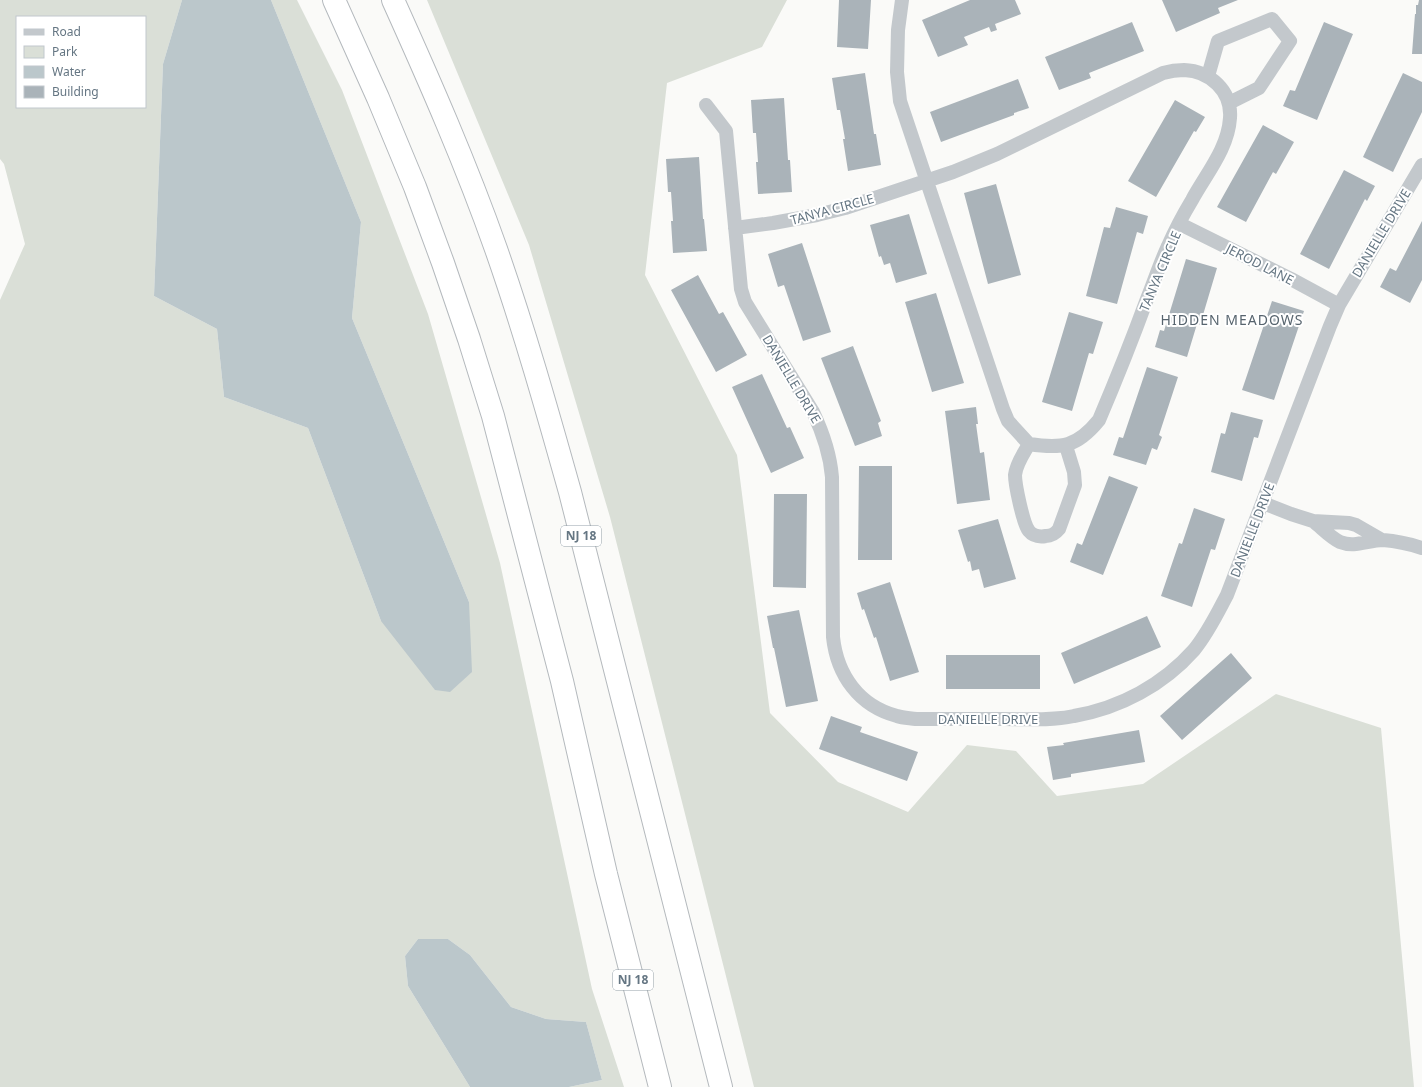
<svg xmlns="http://www.w3.org/2000/svg" width="1422" height="1087" font-family="'Noto Sans',sans-serif">
<style>
.green{fill:#dadfd7;fill-rule:evenodd}
.water{fill:#bbc7cb}
.building{fill:#aab3b9}
.lines{fill:none;stroke-linecap:round;stroke-linejoin:round}
.motorway-casing{stroke:#b4b9bd;stroke-width:24}
.minor{stroke:#c3c8cc;stroke-width:14}
.motorway{stroke:#fff;stroke-width:22}
.labels{text-anchor:middle;stroke-width:4;stroke-linejoin:round;paint-order:stroke}
.shield{fill:#fff;stroke:#939fa8;stroke-width:1}
.shield-label{font-size:12px;font-weight:bold;fill:#657683}
.street-label{font-size:13px;fill:#657683;stroke:#fff}
.neighbourhood-label{font-size:14px;letter-spacing:1px;fill:#57646e;stroke:#fff}
</style>
<rect width="100%" height="100%" fill="#fafaf8"/>
<path class="green" d="M0,0H182L163,64L154,296L217,329L224,397L308,428L381,621L469,602L352,318L361,222L271,0H297L342,90L428,314L500,563L592,989L624,1087H569L602,1080L586,1022L546,1019L511,1007L470,955L448,939H418L405,956L408,986L470,1087H0V300L25,244L4,164L0,159ZM17,17H145V107H17Z
M427,0H787L762,47L667,83L645,275L737,455L770,713L838,782L908,812L967,745L1016,751L1057,796L1143,784L1276,694L1381,728L1414,1087H754L610,517L529,245Z"/>
<path class="water" d="M182,0H271L361,222L352,318L469,602L472,672L450,692L435,690L381,621L308,428L224,397L217,329L154,296L163,64Z
M418,939H448L470,955L511,1007L546,1019L586,1022L602,1080L569,1087H470L408,986L405,956Z"/>
<path class="building" d="M839,0H871L868,49L837,47Z
M970,0H1015L1021,14L995,24L997,30L991,32L989,27L964,37L968,45L938,57L922,20Z
M1162,0H1238L1218,8L1220,13L1176,32Z
M1419,0H1422V54H1412L1415,14H1416V5H1418Z
M1132,22L1144,51L1089,73L1091,78L1059,90L1045,57Z
M1324,22L1353,34L1317,120L1283,106L1290,90L1295,91Z
M865,73L874,134H876L881,165L848,171L843,139H845L840,110H837L832,78Z
M1403,73L1422,82V112L1393,172L1363,157Z
M1018,79L1029,108L1014,113V115L941,142L930,112Z
M784,98L788,160H790L792,192L758,194L756,162H758L756,133H753L751,100Z
M1175,100L1205,117L1196,132L1194,131L1156,197L1128,181Z
M1263,125L1294,142L1276,174L1273,172L1246,222L1217,207Z
M699,157L703,219H704L707,251L673,253L671,221H673L671,192H668L666,159Z
M1344,170L1375,186L1367,201L1365,199L1329,269L1300,254Z
M996,184L1021,275L988,284L964,193Z
M1116,207L1148,216L1143,234L1137,232L1117,304L1086,296L1104,227L1110,228Z
M909,214L927,274L896,283L890,263L884,265L881,256L879,257L870,225Z
M1422,221V280L1410,303L1380,287L1390,268L1396,271Z
M802,243L831,332L803,341L784,285L778,287L768,254Z
M1186,259L1217,268L1200,325L1197,324L1187,357L1155,347L1160,330L1164,331Z
M698,275L719,314L723,312L747,355L716,372L671,290Z
M936,293L964,383L932,392L905,302Z
M1272,301L1304,311L1274,400L1242,390Z
M1069,312L1103,322L1093,354L1089,353L1072,411L1042,402Z
M853,346L881,421L878,423L882,436L855,446L821,358Z
M1147,367L1178,377L1159,435L1162,437L1157,450L1152,448L1146,465L1113,455L1119,437L1123,438Z
M762,374L787,428L790,427L804,458L771,473L732,387Z
M976,407L978,424H976L980,453L984,452L990,500L957,504L945,411Z
M1231,412L1263,420L1258,438L1254,437L1242,481L1211,472L1221,433L1225,434Z
M859,466H892V560H858Z
M1109,476L1138,487L1103,575L1070,562L1077,543L1082,545Z
M774,494H807L806,588L773,587Z
M1194,508L1225,519L1215,550L1211,549L1192,607L1161,596L1179,543L1182,544Z
M998,519L1016,579L984,588L979,569L972,571L970,561L968,562L958,530Z
M890,582L919,672L890,681L876,637L874,638L864,609L862,610L857,593Z
M799,610L818,701L786,707L774,648H773L767,616Z
M1147,616L1161,647L1074,684L1061,653Z
M1231,653L1252,678L1182,740L1160,716Z
M946,655H1040V689H946Z
M831,716L862,727L860,732L918,752L907,781L819,749Z
M1139,730L1145,762L1071,774V777L1053,780L1047,747L1064,745L1063,743Z"/>
<g class="lines">
<g class="motorway-casing">
<path id="motorway" d="M334,0L378,98L415,187L443,263L469,339L493,416L562,681L606,874L660,1087
M393,0C430,82 466,164 496,249C524,329 547,410 570,492L721,1087"/>
</g>
<path class="minor" d="M1208,76L1218,41L1272,19L1290,41L1259,88L1229,103
M706,105L726,131L741,289L745,302L813,412C823,433 830,453 832,477L833,637C837,675 859,706 897,716C903,718 910,718 916,719C944,719 973,719 1001,719C1025,719 1050,721 1074,716C1120,708 1163,685 1194,650C1208,633 1217,614 1227,595L1330,326L1339,305L1422,165
M1180,224L1291,279L1339,305
M735,228L773,223L817,215L845,208L953,172L997,154L1163,73C1170,71 1176,70 1184,70C1210,71 1232,91 1230,118C1228,149 1206,174 1192,200C1183,215 1175,230 1168,246C1160,263 1154,282 1147,299C1132,340 1116,380 1099,420C1077,447 1062,449 1029,444L1008,421L1003,409L904,113L900,101L897,72L898,30L902,0
M1029,444C1024,453 1016,464 1015,475C1015,484 1023,524 1029,531C1033,536 1040,537 1046,536C1052,536 1055,534 1059,529L1075,485L1074,472L1066,446
M1263,503L1291,514L1313,521L1349,523L1356,525L1382,540
M1313,521C1322,528 1330,537 1340,542C1355,548 1368,540 1383,540C1396,541 1410,544 1422,548"/>
<use href="#motorway" class="motorway"/>
</g>
<g class="labels">
<g class="shield">
<rect x="561" y="526" width="40" height="20" rx="3"/>
<rect x="613" y="970" width="40" height="20" rx="3"/>
</g>
<g class="shield-label">
<text x="581" y="540">NJ 18</text>
<text x="633" y="984">NJ 18</text>
</g>
<g class="street-label">
<text transform="translate(832 209) rotate(-15)" y="5">TANYA CIRCLE</text>
<text transform="translate(1381 233) rotate(-59)" y="5">DANIELLE DRIVE</text>
<text transform="translate(1260 264) rotate(27)" y="5">JEROD LANE</text>
<text transform="translate(1160 271) rotate(-67)" y="5">TANYA CIRCLE</text>
<text transform="translate(792 379) rotate(59)" y="5">DANIELLE DRIVE</text>
<text transform="translate(1252 530) rotate(-69)" y="5">DANIELLE DRIVE</text>
<text x="988" y="724">DANIELLE DRIVE</text>
</g>
<g class="neighbourhood-label">
<text x="1232" y="325">HIDDEN MEADOWS</text>
</g>
</g>
<rect x="16" y="16" width="130" height="92" fill="#ffffff" stroke="#c1c8cd"/>
<rect x="24" y="29" width="20" height="6" fill="#c3c8cc" stroke="#c1c8cd"/>
<text x="52" y="36" font-size="12" fill="#657683">Road</text>
<rect x="24" y="46" width="20" height="12" fill="#dadfd7" stroke="#c1c8cd"/>
<text x="52" y="56" font-size="12" fill="#657683">Park</text>
<rect x="24" y="66" width="20" height="12" fill="#bbc7cb" stroke="#c1c8cd"/>
<text x="52" y="76" font-size="12" fill="#657683">Water</text>
<rect x="24" y="86" width="20" height="12" fill="#aab3b9" stroke="#c1c8cd"/>
<text x="52" y="96" font-size="12" fill="#657683">Building</text>
</svg>
